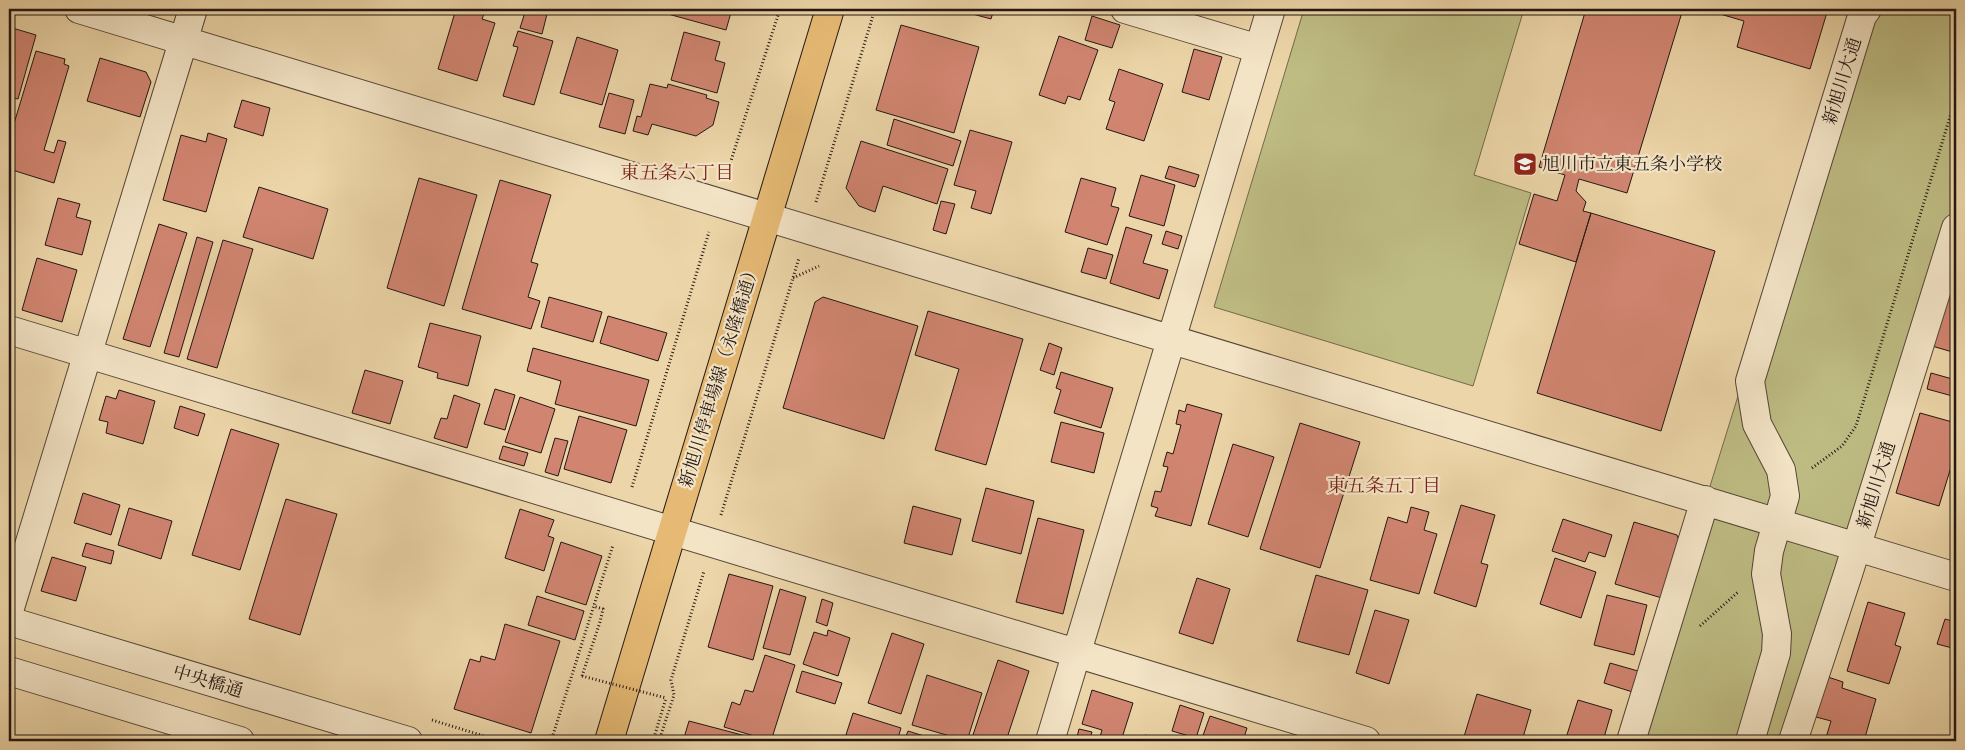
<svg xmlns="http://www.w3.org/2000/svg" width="1965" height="750" font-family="'IM FELL Double Pica','Noto Serif JP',serif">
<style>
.green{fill:#bebc83;stroke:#706a4b}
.building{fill:#d18571;stroke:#231713}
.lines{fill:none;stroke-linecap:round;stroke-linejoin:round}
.minor-casing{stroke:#554638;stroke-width:30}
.major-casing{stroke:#231713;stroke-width:30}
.path{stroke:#231713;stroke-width:3;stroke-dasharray:1 2.5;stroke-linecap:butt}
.minor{stroke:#f3e4c6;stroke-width:28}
.major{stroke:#e6ba74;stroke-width:28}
.path-bridge{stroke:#231713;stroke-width:3;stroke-dasharray:1 2.5;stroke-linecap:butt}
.labels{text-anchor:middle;stroke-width:4.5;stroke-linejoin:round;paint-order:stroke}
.street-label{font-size:18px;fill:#231713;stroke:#f3e4c6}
.poi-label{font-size:18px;fill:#231713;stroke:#f3e4c6;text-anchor:start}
.neighbourhood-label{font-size:19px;fill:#7a1f14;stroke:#f3e4c6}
</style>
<rect width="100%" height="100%" fill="#ecd5a8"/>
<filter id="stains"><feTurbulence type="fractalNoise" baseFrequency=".004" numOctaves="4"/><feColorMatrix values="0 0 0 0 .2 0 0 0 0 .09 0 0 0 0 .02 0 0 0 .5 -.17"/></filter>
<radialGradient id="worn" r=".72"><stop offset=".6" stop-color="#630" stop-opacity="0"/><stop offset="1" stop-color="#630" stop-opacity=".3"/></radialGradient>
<path class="green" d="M1304,9H1524L1474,175L1531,193L1473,386L1214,307Z
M1858,9H1956V228L1796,741H1631Z"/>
<path class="building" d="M456,9H467L484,14L482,19L495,23L477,81L438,69Z
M526,9L547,14L542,34L520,28Z
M670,9H732L726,30L668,14Z
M970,9H994L991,19L969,13Z
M1586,9H1683L1627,193L1579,179L1576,191L1586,202L1583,211L1591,213L1576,262L1519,244L1534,194L1557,201L1565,175L1539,167Z
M1703,9H1828L1810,69L1737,47L1744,21Z
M1092,16L1120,25L1112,48L1085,40Z
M901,25L979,47L954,133L876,110Z
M9,27L36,35L18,99L9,97Z
M518,31L553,41L534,105L503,96L518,47L513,46Z
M684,32L720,42L715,60L725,63L717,93L671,80Z
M1059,36L1098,50L1080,100L1068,96L1065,104L1039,95Z
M577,37L618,50L602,105L560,93Z
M1194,49L1222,57L1209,100L1182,92Z
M36,51L65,59L64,64L69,66L44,150L54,153L58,140L66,142L54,183L9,169V140Z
M100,58L146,72L151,82L140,117L87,101Z
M1119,69L1163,84L1144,141L1106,129L1115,102L1109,100Z
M650,84L667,88L668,84L707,95L706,98L719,102L713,125L696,136L652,124L648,135L633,131L637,116L641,117Z
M609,93L634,100L625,134L599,127Z
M242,100L270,108L263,136L234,127Z
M894,119L961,141L953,166L887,145Z
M970,130L1012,142L991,214L971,208L976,191L954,185Z
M208,133L227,139L206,212L163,200L181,135L206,142Z
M861,141L948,169L937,204L883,186L875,212L859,206L846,188Z
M1169,166L1199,175L1195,187L1165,178Z
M1141,175L1175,185L1164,226L1129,216Z
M419,178L477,195L444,306L387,288Z
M1081,178L1116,188L1111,206L1119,208L1107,245L1065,232Z
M500,180L551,195L531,262L538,264L528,297L540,301L531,329L462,309Z
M259,187L328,209L313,259L243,237Z
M58,198L80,204L76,217L91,221L82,255L45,245Z
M941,201L955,204L946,234L933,230Z
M1591,213L1715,251L1661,431L1537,393Z
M159,224L187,233L150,347L123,339Z
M1126,227L1152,235L1143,263L1168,270L1159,299L1110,283Z
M1166,231L1182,236L1178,249L1162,244Z
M197,237L213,242L179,357L164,353Z
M223,240L253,249L217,368L187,359Z
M1088,248L1113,255L1106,279L1081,272Z
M37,258L77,270L62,322L22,310Z
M1947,294L1956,296V353L1932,346Z
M549,297L602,312L593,342L541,327Z
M823,297L918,326L884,439L783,408L815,302Z
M928,311L1023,339L986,465L935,450L959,369L915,355Z
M608,316L667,333L658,361L600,343Z
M430,323L481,336L468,386L437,378L438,373L418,367Z
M1049,343L1062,348L1054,375L1040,370Z
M533,348L649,380L636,426L555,404L561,381L527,371Z
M365,370L403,381L390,424L352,413Z
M1061,372L1113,388L1101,428L1054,413L1061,390L1056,388Z
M1931,373L1956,380V397L1927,389Z
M495,389L515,395L505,430L484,424Z
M119,390L155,401L143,444L106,433L108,422L99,420L106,396L116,399Z
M454,395L480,404L467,448L434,438L441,418L447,419Z
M520,397L555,409L541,453L505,442Z
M1187,404L1222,414L1191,526L1155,516L1158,508L1151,506L1155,491L1161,492L1168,467L1163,466L1167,452L1173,454L1181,425L1176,424L1179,410L1185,412Z
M180,406L205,414L198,436L174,428Z
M1920,413L1956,423V451L1939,506L1896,493Z
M579,416L627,430L611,483L564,469Z
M1061,422L1104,433L1094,473L1051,462Z
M1300,423L1360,442L1320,568L1260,549Z
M231,429L279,444L240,570L192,555Z
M555,438L568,441L558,476L545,472Z
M1233,444L1274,457L1248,537L1208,524Z
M503,446L528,453L524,466L499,459Z
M986,488L1034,501L1021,554L972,541Z
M83,493L120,505L111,535L74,523Z
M286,499L337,514L300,635L249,619Z
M1461,505L1495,515L1481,563L1488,565L1476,607L1434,593Z
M913,506L961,519L952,555L904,543Z
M1411,507L1429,512L1424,530L1437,534L1419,594L1370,580L1388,517L1407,523Z
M129,508L172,521L161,559L118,545Z
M520,509L554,520L548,536L554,538L544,571L505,558Z
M1038,518L1084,530L1063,614L1016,602Z
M1563,519L1612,535L1605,557L1589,552L1585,562L1552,551Z
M1634,522L1677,535L1685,557L1672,601L1615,584Z
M561,542L602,556L586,605L545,592Z
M86,543L114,551L111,564L82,556Z
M52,557L86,567L76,601L41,591Z
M1555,558L1596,572L1581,618L1540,604Z
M729,574L773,586L753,660L708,647Z
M1316,575L1368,590L1349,655L1297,641Z
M1197,578L1230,589L1213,644L1179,633Z
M780,589L806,597L790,655L763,648Z
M1607,595L1647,605L1634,655L1594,645Z
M537,596L584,611L575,640L528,625Z
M822,599L833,603L827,626L816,622Z
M1868,602L1905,613L1895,645L1901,647L1889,684L1847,671Z
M1375,610L1409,620L1389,684L1356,673Z
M1945,619L1956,622V649L1937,644Z
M505,624L560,641L531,733L454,709L470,659L480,662L481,656L495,660Z
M828,630L850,638L838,676L803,664L814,632L827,636Z
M892,633L924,644L901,714L868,703Z
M765,655L795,665L771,741L724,727L732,702L740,705L745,690L753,692Z
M998,660L1029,671L1006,741H971Z
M1610,663L1645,673L1639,694L1604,683Z
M802,671L842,683L835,704L796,692Z
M927,675L982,693L967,741L912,725Z
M1828,677L1843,682L1842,688L1876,699L1864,741H1825L1831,721L1816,717Z
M1092,690L1133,703L1121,741L1099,740L1102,730L1082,724Z
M1477,694L1531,710L1522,741L1463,740Z
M1578,700L1612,710L1603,741H1565Z
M1180,705L1204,713L1196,738L1172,731Z
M853,713L901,728L897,741H844Z
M1210,716L1247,728L1243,741H1201Z
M689,721L746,736L744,741H683Z
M1079,729L1092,732L1089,741H1076Z
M908,731L940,741H904Z
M1145,735L1166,741H1143Z"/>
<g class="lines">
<g class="minor-casing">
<path id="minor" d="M79,9L1956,577
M1125,9L1259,49
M9,330L1366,741
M9,611L193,9
M9,621L408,741
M9,671L240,741
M1050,741L1271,9
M1631,741L1705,500
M1750,741L1776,653L1777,634L1766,574L1769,551L1785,496L1781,470L1757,424L1750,381L1862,16L1867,9
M1793,741L1848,574L1956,228"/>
</g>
<g class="major-casing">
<path id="major" d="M609,741L830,9"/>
</g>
<path class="path" d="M727,173L780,9
M816,202L875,9
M793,278L819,266
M1812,468L1842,446L1856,426L1956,97
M632,487L709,232
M721,515L799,258
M1700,626L1738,592
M582,676L600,622L603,609L593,606
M432,720L500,741
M537,741L553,735L613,545
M653,741L666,698
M659,741L674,695L671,680L704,571"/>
<use href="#minor" class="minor"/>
<use href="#major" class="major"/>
<path class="path-bridge" d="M582,676L666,698"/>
</g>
<defs>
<g id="school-square" transform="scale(1.25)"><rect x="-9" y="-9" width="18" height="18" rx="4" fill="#8f2418" stroke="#f3e4c6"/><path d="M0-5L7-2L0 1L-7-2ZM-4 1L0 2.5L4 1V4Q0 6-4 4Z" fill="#fff"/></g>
</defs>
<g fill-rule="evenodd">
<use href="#school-square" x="1525" y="164"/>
</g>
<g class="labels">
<g class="street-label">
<text transform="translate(1842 81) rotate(-73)" y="6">新旭川大通</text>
<text transform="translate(719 375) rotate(-73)" y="6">新旭川停車場線（永隆橋通）</text>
<text transform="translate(1876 485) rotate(-73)" y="6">新旭川大通</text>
<text transform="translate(208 681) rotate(17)" y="6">中央橋通</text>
</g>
<g class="poi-label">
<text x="1542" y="170">旭川市立東五条小学校</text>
</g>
<g class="neighbourhood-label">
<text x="677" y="179">東五条六丁目</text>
<text x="1384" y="492">東五条五丁目</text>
</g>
</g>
<rect width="1965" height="750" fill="none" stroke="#ecd5a8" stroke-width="30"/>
<rect x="10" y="10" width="1945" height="730" fill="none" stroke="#231713" stroke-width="2.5"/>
<rect x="15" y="15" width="1935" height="720" fill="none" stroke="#231713"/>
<rect width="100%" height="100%" filter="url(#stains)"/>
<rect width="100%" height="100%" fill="url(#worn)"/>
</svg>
